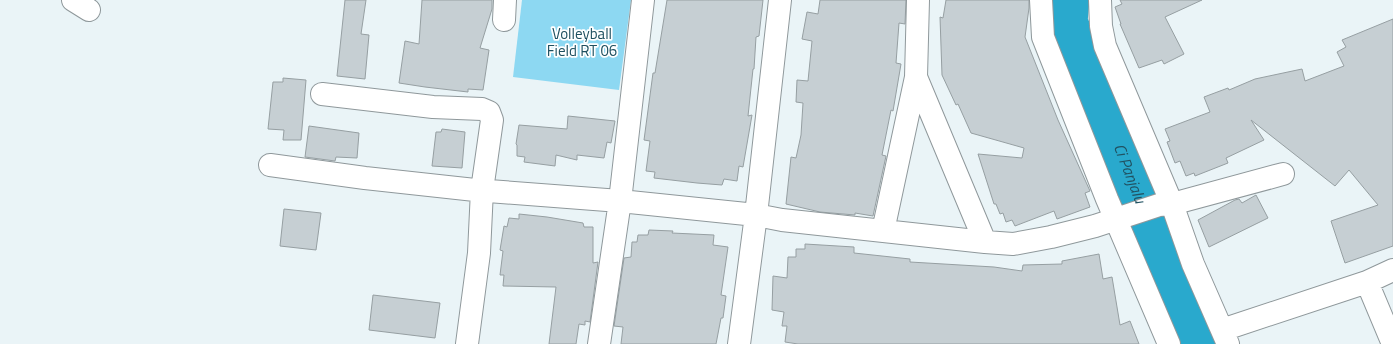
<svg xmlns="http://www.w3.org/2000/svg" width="1393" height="344" font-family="'Titillium Web',sans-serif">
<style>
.green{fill:#8dd8f2}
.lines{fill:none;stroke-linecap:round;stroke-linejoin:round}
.river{stroke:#29a9cd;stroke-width:41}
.building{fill:#c6cfd3;stroke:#969fa2}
.street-casing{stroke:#8f989b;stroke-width:24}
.street{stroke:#fff;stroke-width:22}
.labels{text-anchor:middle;stroke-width:3.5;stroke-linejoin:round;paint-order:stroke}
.park-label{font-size:15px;fill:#1d4f5f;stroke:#fff}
.water-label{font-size:16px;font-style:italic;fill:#215262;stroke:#fff}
</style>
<rect width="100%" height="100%" fill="#eaf4f7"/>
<path class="green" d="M522,0H631L619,90L513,77Z"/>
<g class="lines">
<path class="river" id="s1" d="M1069,0L1067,22L1119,144L1160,250L1201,344"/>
</g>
<path class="building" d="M345,0H366L361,34L369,35L365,79L337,76Z
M422,0H492V9L480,48L489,50L483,90L468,89V92L425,87L399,83L405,41L419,44Z
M667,0H763L759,36L756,37L754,69H753L748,116L752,115L743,167L739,166L737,181L724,179L722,185L697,183L654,178L655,172L646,171L650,141L644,140L653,73H655Z
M820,0H906L905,24L899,23L896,63L901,64L893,111L891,110L882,155L886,156L873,216L855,213V215L820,212L786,204L791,157L796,158L801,135L803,103L796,102L797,80L808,81L812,41L802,39L807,12L818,14Z
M946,0H1029V8L1025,37L1058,120L1090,191L1085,193L1090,207L1057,219L1054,211L1015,226L1012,220L1006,222L1003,213L1000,214L996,204H994L978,154L1022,158L1024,148L971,133L958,104L956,105L942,75L940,17L943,18Z
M1120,0H1202L1165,17L1184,54L1164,64L1162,60L1139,68L1120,24H1121L1115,7L1122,4Z
M1393,19V246L1345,263L1331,221L1378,205L1349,170L1335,186L1251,120L1264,140L1226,158L1228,163L1195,176L1194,173L1186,176L1180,161L1175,163L1167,142L1170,141L1165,129L1210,112L1204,97L1228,88L1229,90L1255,79L1302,69L1305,81L1344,66L1337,52L1346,47L1342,40Z
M283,78L306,80L301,140H283L284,130L268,129L273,82H283Z
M568,116L615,121L611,143L607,142L604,158L577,155V160L556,155L555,166L524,162L525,157L517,156V145L516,144L519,125L567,129Z
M309,126L359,133L357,158L336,157L335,161L305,157Z
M442,129L465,132L462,168L432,166L436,132H441Z
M1256,195L1268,218L1209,247L1198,220L1235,200L1239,199L1242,203Z
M284,209L321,213L316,250L280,246Z
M519,214L547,217L583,223L584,227H593V263L598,262L590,322L585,321V325L579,324L576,344H549L556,287L503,286L504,275H500L503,251L500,250L504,226L507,227L509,218L519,219Z
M649,230L673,231L672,233L714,235L713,245L728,247L721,295L726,296L723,318H721L716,344H621L623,327L614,326L624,258L631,257L632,242H637L638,235H648Z
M805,244L854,247V253L910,259V262L994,267L1022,271L1023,265L1062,264V261L1099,254L1103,279L1112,277L1120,325L1130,321L1139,344H798L785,342L787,326H782L784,312L772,310L773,276L787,278L788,257H796V249H805Z
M373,295L440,303L435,338L369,330Z"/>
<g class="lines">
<g class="street-casing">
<path id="street" d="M73,0L89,10
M1041,0L1043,37L1107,199L1169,344
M504,20L505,0
M916,77L985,242
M322,94L433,107L482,109L489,112L492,120L482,190L479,253L467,344
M270,165L365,178L475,190L620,201L756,215L782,220L985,242L1013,244L1051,237L1095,226L1159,205L1172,204L1105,46L1101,26L1100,0
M883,231L916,77L918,0
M1367,282L1393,344
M1222,330L1367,282L1393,270
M599,344L620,201L643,0
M739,344L756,215L780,0
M1228,344L1193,264L1172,204L1283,174"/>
</g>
<use href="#street" class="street"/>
</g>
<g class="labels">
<g class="park-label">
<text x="582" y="39">Volleyball<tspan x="582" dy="17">Field RT 06</tspan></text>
</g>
<g class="water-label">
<text dy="6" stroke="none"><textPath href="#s1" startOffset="186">Ci Panjalu</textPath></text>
</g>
</g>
</svg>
